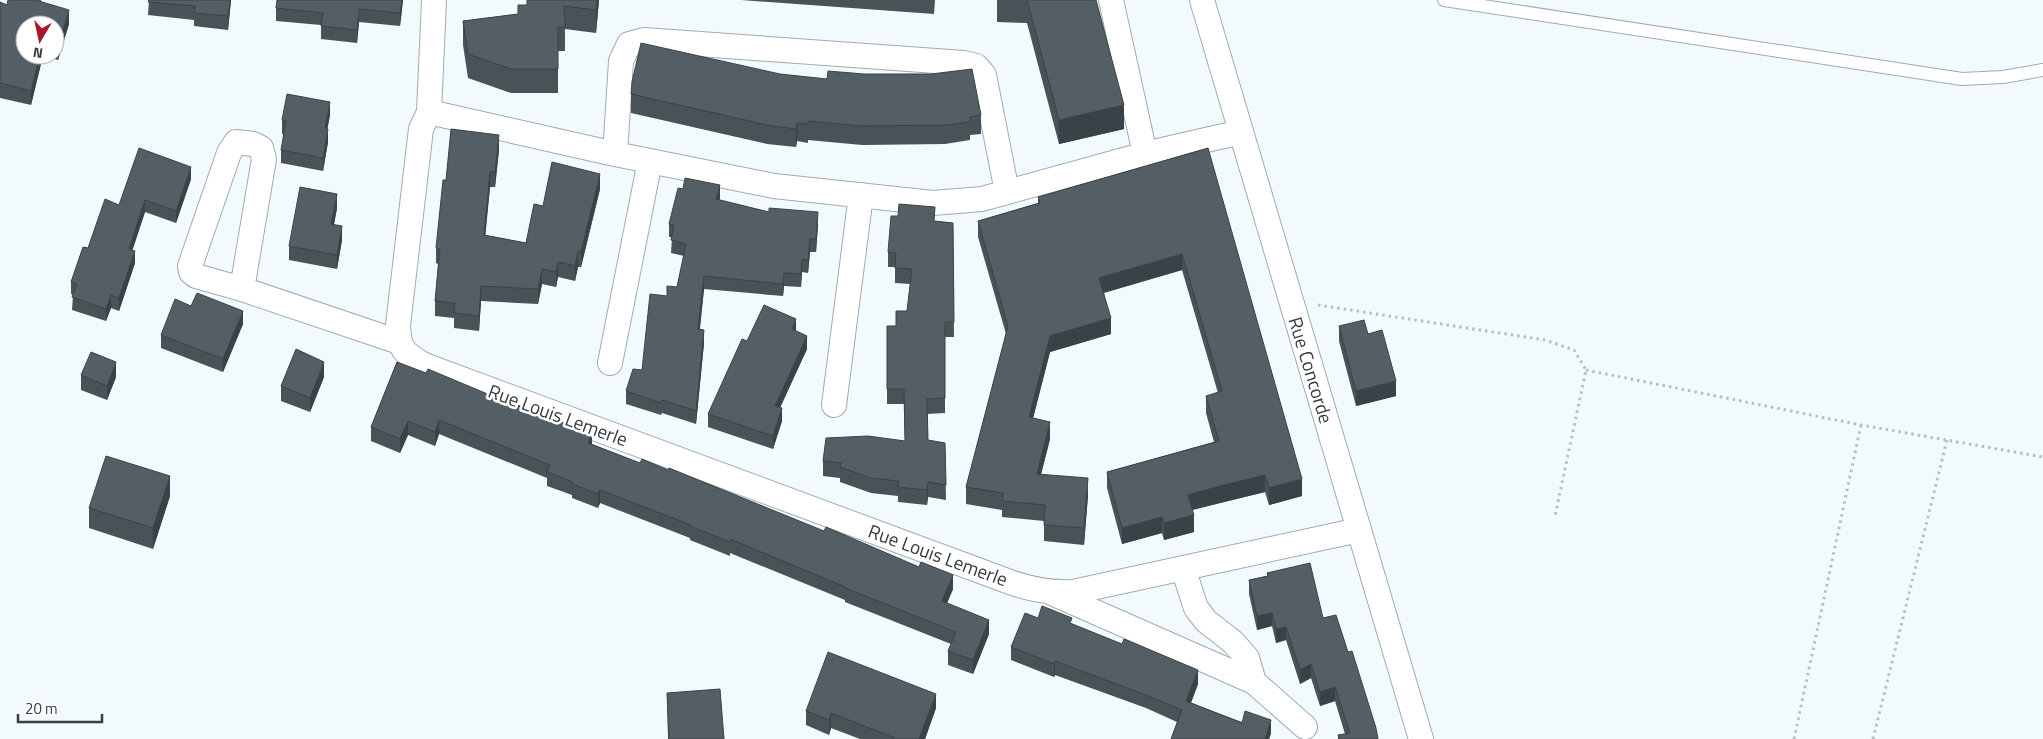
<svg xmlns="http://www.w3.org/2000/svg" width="2043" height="739" font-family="'Titillium Web',sans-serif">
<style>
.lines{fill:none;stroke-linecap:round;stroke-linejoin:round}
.lane-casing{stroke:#9fabb2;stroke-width:14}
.street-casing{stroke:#9fabb2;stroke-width:26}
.path{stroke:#b8bfc3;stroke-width:3;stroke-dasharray:2.5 4;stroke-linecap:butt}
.lane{stroke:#fff;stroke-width:12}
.street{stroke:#fff;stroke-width:24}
.wall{fill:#485257;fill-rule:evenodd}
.shaded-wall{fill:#3b4247}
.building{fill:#545f65;stroke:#3b4247}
.labels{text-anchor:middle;stroke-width:5;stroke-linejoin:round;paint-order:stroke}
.street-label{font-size:19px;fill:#373c3f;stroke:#fff}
</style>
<rect width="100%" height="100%" fill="#f2fafe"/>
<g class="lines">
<g class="lane-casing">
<path id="lane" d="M1444,0L1962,79L2003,77L2043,70"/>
</g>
<g class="street-casing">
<path id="street" d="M434,0L429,112L421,129L398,325C399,350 404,353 424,365L1010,582C1032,590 1050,593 1073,592L1359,530
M1111,0L1145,154
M1202,0L1421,739
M429,112L615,154L774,186L933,203L982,199L1145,154L1241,132
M615,154L621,61L629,44L644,40L964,63L976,66L984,75L1007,192
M242,289L264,159L261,148L253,144L236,142L229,153L190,266L191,272L196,276L242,289L399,342
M610,363L650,161
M834,405L861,195
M1183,568L1196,608L1206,621L1233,642L1247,658L1254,682L1305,727
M1052,593L1254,682"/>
</g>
<path class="path" d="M1318,305L1545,340L1574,350L1586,370L1555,516
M1586,370L1861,425L2043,457
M1794,739L1861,425
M1873,739L1947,440"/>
<use href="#lane" class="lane"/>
<use href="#street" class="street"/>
</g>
<path class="wall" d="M41,0V2L69,24L58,60L43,56L31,105L0,98V2L7,5ZM55,25V55H25Z
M149,0H231L228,30L194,26V20L148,15Z
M403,0L400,26L359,22L357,43L321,39V25L276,21V8Z
M527,0H599L596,33L565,29V51H558V93H511L468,78L463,45V21L518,14L527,5Z
M741,0H935L934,14Z
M997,0H1096L1124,129L1059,144L1027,23L997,22Z
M780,74L981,115V134L970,135V140L945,144L862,145L808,140V143L797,141L796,147L767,144L631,113V94Z
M330,115L327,129L328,142L323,171L281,163V150L284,134H282V120Z
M1208,148L1302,496L1269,505L1265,492L1220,503L1192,510L1194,532L1164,540L1162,533L1122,544L1107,488V472L1214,442L1206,413V396L1218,393L1182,270L1104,293L1111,334L1050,352L1033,418L1050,439L1041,474L1088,495L1084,545L1044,541V521L1002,517V510L966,504V487L1006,334L978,237V221L1038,203V197Z
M499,150L495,187H490L485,235L526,243L543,206L600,189L581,267H578L575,281L558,277L556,287L542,284L538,304L481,301L479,331L454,328V318L435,316V301L438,264L436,263V248Z
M191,179L176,223L145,212L132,250L135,263L119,311L111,308L106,321L72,310L73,295L71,294V282L88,248L119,205Z
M720,198L719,200L818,224L816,252H810L808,273L802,272L801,287L784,286L783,296L704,289L700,329L704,343L696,424L662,413L661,415L626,404V391L642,370L667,296L677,287L684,256L671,253L672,237H669V224Z
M337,208L334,225L342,240L337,269L289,260V246Z
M935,221L953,223L954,337H945V413L927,414L928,440L945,443L946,500L928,497L927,505L898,502V496L871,493L840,482V478L823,476V461L905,441L904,404H887V326H896L907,311L910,284L895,283V267H888V252Z
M191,306L243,324L223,372L161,348V335Z
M1339,326L1396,396L1356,406L1339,341Z
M796,331L807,349L780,407L782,421L773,449L708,427V414L747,341Z
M397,362L592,444L953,589L947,603L989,634L973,674L948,665V651L951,644L845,602V600L730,553V556L690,540V538L600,503L598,508L572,498V495L547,486V478L439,434L435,446L408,435L400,453L371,441V427Z
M81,375L116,377L107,400L81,390Z
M324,377L310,412L281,401V386Z
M170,496L153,549L89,528V508Z
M1267,573L1323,618L1378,739H1338V735L1345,734L1335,701L1320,706L1311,678L1300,684L1286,640L1276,643L1272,626L1257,630L1249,594V580L1267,576Z
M1038,618L1072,624L1198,684L1191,703L1271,733L1269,739H1171L1177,722L1146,708L1055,675L1054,677L1011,660V647Z
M667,693L724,739H668Z
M936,708L925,739H860L831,728L829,735L806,725V711Z"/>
<path class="shaded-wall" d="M230,0H231L228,30V16Z
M402,0H403L400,26V13Z
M597,0H599L596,33V10Z
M359,9V22L357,43V30Z
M69,10V24L58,60V46Z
M40,55H43L31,105V91Z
M330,102V115L325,142V128Z
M1124,105V129L1059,144V120Z
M797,123V141L796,147V129Z
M328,129V142L323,171V158Z
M499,135V150L495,187V172Z
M191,167V179L176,223V211Z
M490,172V187L484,250V235Z
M600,174V189L581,267V252Z
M720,185V198L716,212V199Z
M337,194V208L331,238V224Z
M145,200V212L129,261V249Z
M818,212V224L816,252V239Z
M342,226V240L337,269V255Z
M810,239V252L808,273V260Z
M135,251V263L119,311V298Z
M578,251V267L575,281V266Z
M1182,254V270L1099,294V278Z
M802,259V272L801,287V274Z
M558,262V277L556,287V272Z
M542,269V284L538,304V289Z
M784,273V286L783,296V284Z
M704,276V289L698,342V329Z
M481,286V301L479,331V316Z
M111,295V308L106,321V309Z
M243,311V324L223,372V359Z
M1111,318V334L1050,352L1029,434V417L1050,336Z
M796,319V332L792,329Z
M704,330V343L696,424V411Z
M807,336V349L775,419V406Z
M116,362V377L107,400V386Z
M324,362V377L310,412V398Z
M1396,381V396L1356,406V391Z
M782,408V421L773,449V436Z
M439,420V434L435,446V432Z
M408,421V435L400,453V439Z
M1050,422V439L1037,490V474Z
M592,434V448L588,443Z
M1265,475V492L1220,503L1188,511V495L1220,486Z
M170,476V496L153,549V528Z
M1088,478V495L1084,545V528Z
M1302,479V496L1269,505V488Z
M928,482V497L927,505V490Z
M600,490V503L598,508V494Z
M1194,515V532L1164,540V523Z
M1162,517V533L1122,544V528Z
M953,575V589L942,615V601Z
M1272,613V626L1257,630V616Z
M989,620V634L973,674V660Z
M1286,627V640L1276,643V629Z
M1055,661V675L1054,677V664Z
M1311,664V678L1300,684V670Z
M1198,670V684L1186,715V701Z
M1335,687V701L1320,706V692Z
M936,694V708L925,739H919Z
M831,713V728L829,735V720Z
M1271,720V733L1269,739H1265Z"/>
<path class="building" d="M8,0H39V1L69,10L58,46L55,45V25H25V55H40L31,91L0,83V2L7,5Z
M149,0H230L228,16L194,13L195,6L148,2Z
M277,0H402L400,13L359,9L357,30L321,26L323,13L276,8Z
M527,0H597L596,10L564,6L565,27H558V69H511L468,54L463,21L518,14V5H527Z
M1027,0H1096L1124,105L1059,120Z
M641,43L780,74L827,79L828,71L864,74H931L972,69L981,115L970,117V122L945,125L862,126L808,121V124L797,123L796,129L767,125L631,94L632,82Z
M287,94L330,102L325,128L328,129L323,158L281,150L286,121L282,120Z
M451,129L499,135L495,172H490L484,235L526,243L534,204L543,206L552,162L600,174L581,252L578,251L575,266L558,262L556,272L542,269L538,289L481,286L479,316L454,313L455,303L435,301L440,249L436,248L443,180H446Z
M139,148L191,167L176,211L145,200L129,249L135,251L119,298L111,295L106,309L72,297L77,284L71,282L83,247L88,248L105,199L119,205Z
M1208,148L1302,479L1269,488L1265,475L1220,486L1188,495L1194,515L1164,523L1162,517L1122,528L1107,472L1219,441L1206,396L1222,391L1182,254L1099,278L1111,318L1050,336L1029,417L1050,422L1037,474L1088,478L1084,528L1044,525L1045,505L1002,501L1003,493L966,487L1008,326L978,221L1040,203L1038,197Z
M685,178L720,185L716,199L769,212V208L818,212L816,239H810L808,260L802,259L801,274L784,273L783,284L704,276L698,329L704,330L696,411L662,400L661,403L626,391L633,369L642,370L650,294L667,296V286L677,287L686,244L671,240L674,225L669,224L678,188L683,189Z
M300,187L337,194L331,224L342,226L337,255L289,246Z
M899,204L935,207L934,221L953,223L954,322H945V398L927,399L928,440L945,443L946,485L928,482L927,490L898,487L899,481L871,478L840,467L841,463L823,461L826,438L868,436L905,441L904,389H887V326H896V311H907L912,269L895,268L896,253L888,252L891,216H898Z
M197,293L243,311L223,359L161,335L175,299L191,306Z
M764,305L796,319L792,329L807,336L775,406L782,408L773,436L708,414L742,339L747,341Z
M1364,320L1368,334L1382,330L1396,381L1356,391L1339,326Z
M296,349L324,362L310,398L281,386Z
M91,352L116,362L107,386L81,375Z
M397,362L426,373L428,369L509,403L510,402L592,434L588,443L640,463L642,459L668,470L669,468L824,531L826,527L919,567L921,562L953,575L942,601L989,620L973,660L948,651L956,632L845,588V587L730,539V542L690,526L691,525L600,490L598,494L572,484L573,482L547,472L550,465L439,420L435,432L408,421L400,439L371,427Z
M106,456L170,476L153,528L89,508Z
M1310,563L1323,618L1336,615L1348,652L1352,651L1376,728L1378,739H1339L1338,735L1350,733L1335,687L1320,692L1311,664L1300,670L1286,627L1276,629L1272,613L1257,616L1249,580L1268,576L1267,573Z
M1042,606L1072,618L1070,623L1122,644L1124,639L1198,670L1186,701L1242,723L1245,711L1271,720L1265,739H1171L1182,710L1146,695L1055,661L1054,664L1011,647L1025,613L1038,618Z
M828,652L936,694L919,739H894L895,738L831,713L829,720L806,711Z
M720,689L724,739H669L667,693Z"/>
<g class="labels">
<g class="street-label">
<text transform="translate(1311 370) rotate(73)" y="7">Rue Concorde</text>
<text transform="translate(558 415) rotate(20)" y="7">Rue Louis Lemerle</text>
<text transform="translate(938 555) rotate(20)" y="7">Rue Louis Lemerle</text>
</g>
</g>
<g transform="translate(40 40) rotate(189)"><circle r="24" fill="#ffffff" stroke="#afb1b2"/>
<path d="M0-4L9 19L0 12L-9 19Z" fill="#ab152b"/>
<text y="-8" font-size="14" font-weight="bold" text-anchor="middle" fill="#373c3f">N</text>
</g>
<path d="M18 714v8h84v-8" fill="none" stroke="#373c3f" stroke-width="2.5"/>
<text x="25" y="714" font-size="15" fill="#373c3f" stroke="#ffffff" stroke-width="4" paint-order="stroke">20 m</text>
</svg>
